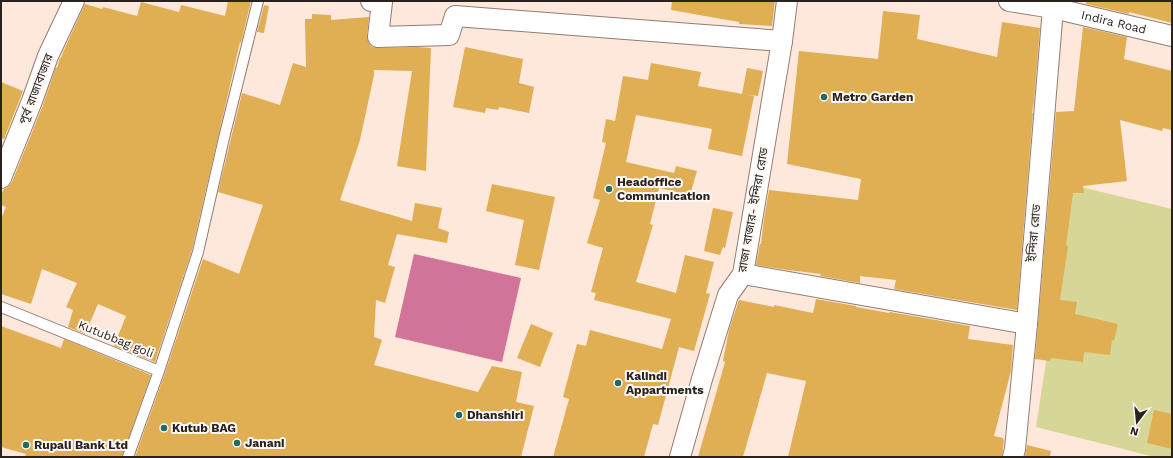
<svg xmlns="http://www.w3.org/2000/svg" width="1173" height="458" font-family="'Work Sans','Noto Sans Bengali',sans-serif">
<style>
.green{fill:#d6d797}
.water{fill:#d0749a}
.building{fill:#e0ae53}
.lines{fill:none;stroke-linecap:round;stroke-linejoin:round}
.lane-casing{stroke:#917d72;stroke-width:12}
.street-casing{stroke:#917d72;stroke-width:22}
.lane{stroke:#fff;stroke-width:10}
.street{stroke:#fff;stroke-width:20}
.poi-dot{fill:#1e6a69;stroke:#fdf9f6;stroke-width:1.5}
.labels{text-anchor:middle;stroke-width:4;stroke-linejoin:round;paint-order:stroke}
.street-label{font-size:12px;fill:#2a221e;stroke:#fdf9f6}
.poi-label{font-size:12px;font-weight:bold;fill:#2a221e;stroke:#fdf9f6;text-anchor:start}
</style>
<rect width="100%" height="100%" fill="#fee7db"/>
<path class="green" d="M1073,185L1172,209V457H1155L1036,427Z"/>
<path class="water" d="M414,254L521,278L502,362L395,337Z"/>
<path class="building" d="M228,1H251L241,43L240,42L192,250L155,362L114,346L126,316L98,304L85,334L68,327L73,310L66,307L77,283L42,269L31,304L1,294V219L6,207L1,205V195L4,189L8,187L12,182L43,105L56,67L57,68L60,58H61L64,50L85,4L102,9L103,7L137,16L141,2L179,12L181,5L225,16Z
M672,1H775L772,26L739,24V22L671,10Z
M1086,1H1172V23L1129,12V14L1086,4Z
M264,5L269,6L264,33L257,32Z
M883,11L920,15L917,39L997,57L1002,22L1040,28L1034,101L1032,113H1033L1017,310L894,289L896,280L860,276V283L820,276L821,274L788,270L756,265L760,244H761L764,219L769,190L858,200L861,179L787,164L799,51L878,59Z
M312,14L331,15V20L369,17L367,36L368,42L372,47L378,48L417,47L431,48L426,171L397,166L412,71L374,70V75L360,140L340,200L412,221L415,203L442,208L438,228L449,232L447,243L397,234L388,265L395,267L385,303L376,300L374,337L382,340L374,365L478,392L492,366L522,372L516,402L534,406L521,457H135L165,373L203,259L239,274L263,205L218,192L242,93L280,105L293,63L306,67L305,19H312Z
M1083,27L1127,37L1124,59L1172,71V130L1163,128L1162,131L1120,120L1127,181L1083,186L1084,193H1073L1066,246H1068L1060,300L1077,302L1075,314L1118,324L1114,341L1112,340L1110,355L1084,352L1083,362L1051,358L1050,361L1035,359L1056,112L1074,111Z
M465,47L523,59L519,83L534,87L529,113L499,107L498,110L486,108L485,113L453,107Z
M651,63L701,72L698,86L754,96L742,156L708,149L712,129L636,115L626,162L674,173L676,166L697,171L690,195L659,188L650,224L653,225L636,282L676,293L685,255L714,262L706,293L710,294L694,351L679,347L658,425L653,424L644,457H553L569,399L563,397L577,344L586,346L590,330L662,349L671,319L594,300L596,293L591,292L603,248L587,243L600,200L593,198L606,143L602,142L606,119L615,121L623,76L648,80Z
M747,68L763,71L758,96L742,94Z
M1,82L23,91L4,139L1,138Z
M492,184L555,197L539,270L515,265L524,220L486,211Z
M713,208L733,212L725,248L723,247L720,255L704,251Z
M816,299L856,306V307L889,313L890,312L970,326L968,339L1013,345L1011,371L994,436L1003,438V439L1004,440L1002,457H788L806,381L767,373L743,457H698L725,362L723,361L729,330L739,300L774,307V305L813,313Z
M531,324L553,333L540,367L517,358Z
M1,326L61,348L64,339L151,375L122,457H25L26,454L1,447Z
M1154,410L1172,414V449L1147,443Z
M1027,445L1051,451L1050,457H1025Z"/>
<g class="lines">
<g class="lane-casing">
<path id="lane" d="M1,307L159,371L128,457
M159,371L198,252L224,138L258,1"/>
</g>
<g class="street-casing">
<g id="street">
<path d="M371,1L382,2L378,37L449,35L455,16L782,41"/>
<path id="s1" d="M1009,1L1053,8L1172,36"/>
<path d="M1,178L32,101L48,56L74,1"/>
<path d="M743,274L1027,324"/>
<path d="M680,457L702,379L728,295L743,274L782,41L787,1"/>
<path d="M1013,457L1015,449L1027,324L1053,8"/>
</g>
</g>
<use href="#lane" class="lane"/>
<use href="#street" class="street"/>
</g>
<g class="poi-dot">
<circle cx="824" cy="97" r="4"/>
<circle cx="609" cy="189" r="4"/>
<circle cx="618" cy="383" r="4"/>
<circle cx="459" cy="415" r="4"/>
<circle cx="164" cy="428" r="4"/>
<circle cx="237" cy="443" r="4"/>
<circle cx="26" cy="445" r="4"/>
</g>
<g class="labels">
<g class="street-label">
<text dy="4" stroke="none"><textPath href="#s1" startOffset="107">Indira Road</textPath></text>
<text transform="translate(36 89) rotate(-69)" y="4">পূর্ব রাজাবাজার</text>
<text transform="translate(753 210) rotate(-80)" y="4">রাজা বাজার- ইন্দিরা রোড</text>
<text transform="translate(1034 233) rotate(-85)" y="4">ইন্দিরা রোড</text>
<text transform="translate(116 339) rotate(22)" y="4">Kutubbag goli</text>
</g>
<g class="poi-label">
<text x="832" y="101">Metro Garden</text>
<text x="617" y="186">Headoffice<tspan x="617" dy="14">Communication</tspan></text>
<text x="626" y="380">Kalindi<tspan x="626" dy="14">Appartments</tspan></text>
<text x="467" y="419">Dhanshiri</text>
<text x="172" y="432">Kutub BAG</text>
<text x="245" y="447">Janani</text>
<text x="34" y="449">Rupali Bank Ltd</text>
</g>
</g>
<rect width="1173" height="458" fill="none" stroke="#2a221e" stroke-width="4"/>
<g transform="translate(1137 422) rotate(196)" stroke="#fdf9f6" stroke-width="3" paint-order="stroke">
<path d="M0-3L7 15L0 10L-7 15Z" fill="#2a221e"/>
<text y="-6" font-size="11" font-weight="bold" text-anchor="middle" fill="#2a221e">N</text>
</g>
</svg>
